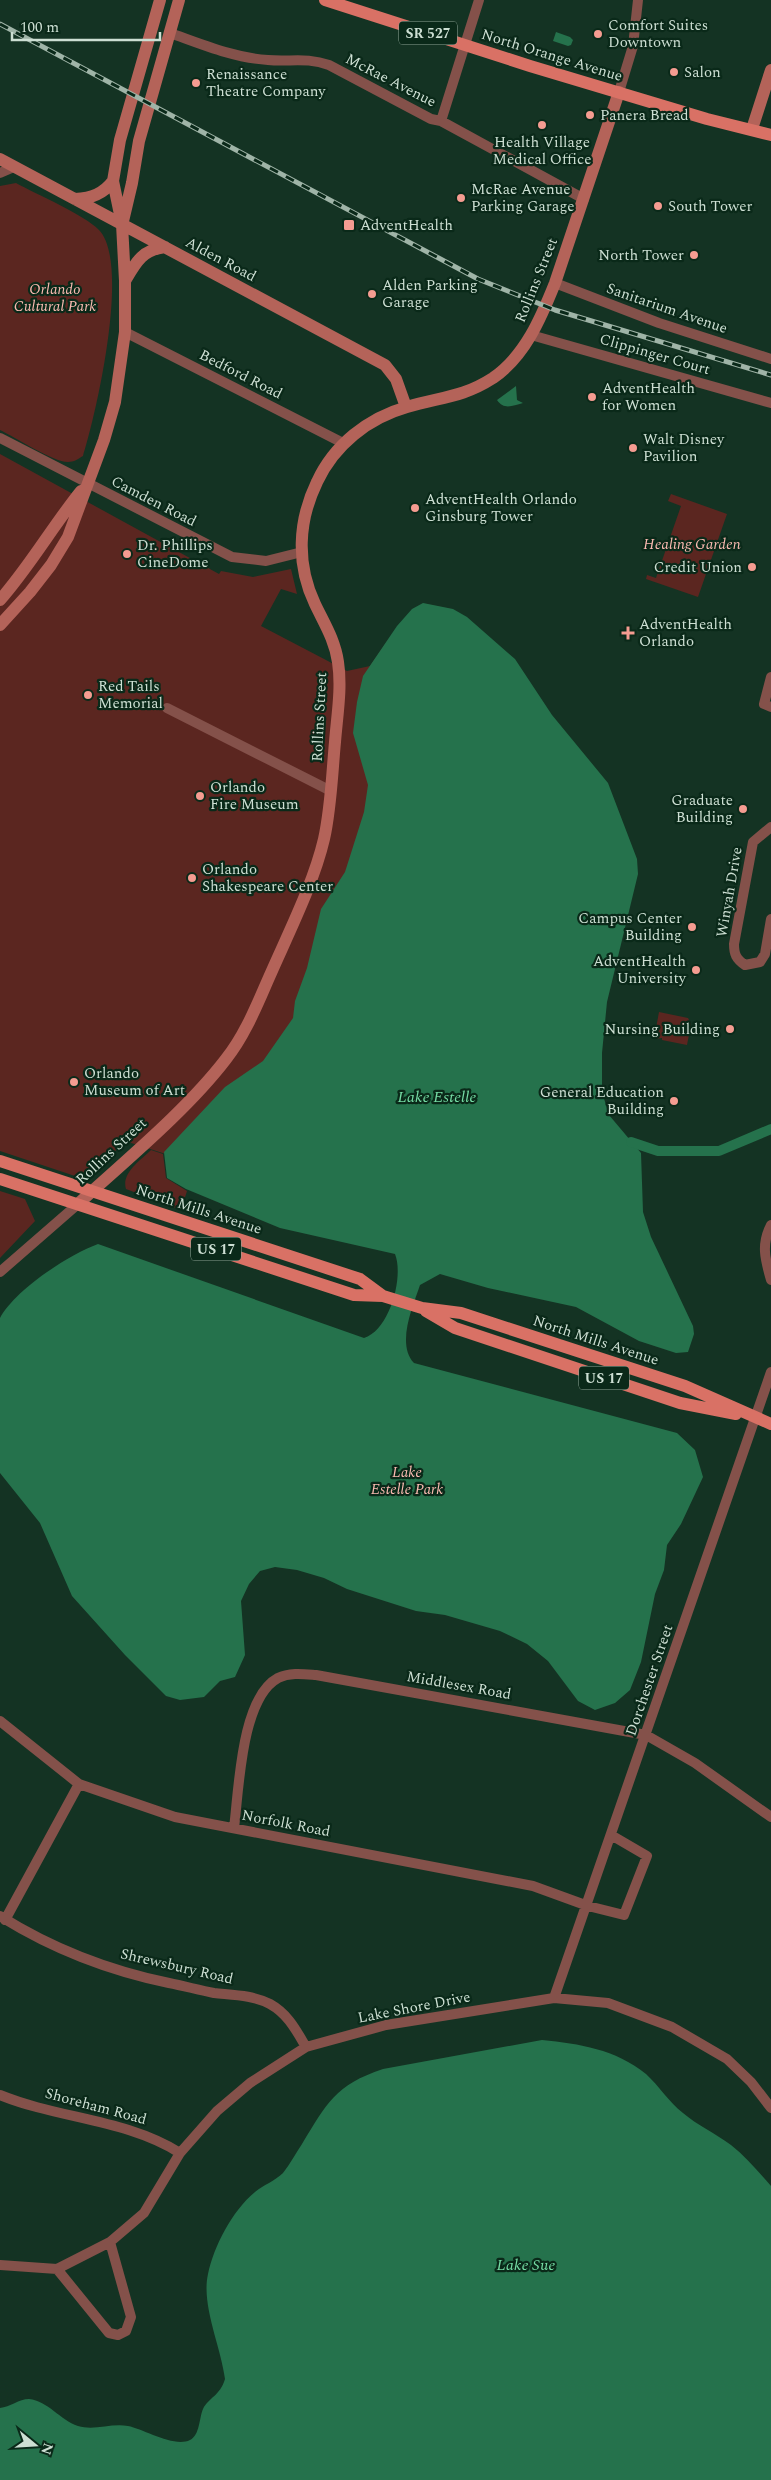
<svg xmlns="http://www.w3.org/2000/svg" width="771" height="2480" font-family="Spectral,serif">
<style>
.green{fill:#5b2620}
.water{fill:#25724c}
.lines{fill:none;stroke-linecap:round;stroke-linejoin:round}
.canal{stroke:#25724c;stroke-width:10}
.street{stroke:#84514a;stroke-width:10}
.secondary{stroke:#b46359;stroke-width:12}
.primary{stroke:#d97165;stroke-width:12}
.rail-casing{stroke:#9fb4a7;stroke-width:5}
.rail{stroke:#0a2919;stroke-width:3;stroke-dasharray:9;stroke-linecap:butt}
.poi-dot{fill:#f59c91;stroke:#0a2919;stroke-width:2}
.labels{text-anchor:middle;stroke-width:4.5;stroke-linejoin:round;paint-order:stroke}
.shield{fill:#0a2919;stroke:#92a89b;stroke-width:1}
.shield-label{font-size:14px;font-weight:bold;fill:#cddfd3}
.poi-label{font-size:15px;fill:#cddfd3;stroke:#0a2919;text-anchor:start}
.street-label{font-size:15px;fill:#cddfd3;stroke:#0a2919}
.park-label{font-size:15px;font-style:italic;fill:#fabab1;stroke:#0a2919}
.water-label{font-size:16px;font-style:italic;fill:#75dca4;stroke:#0a2919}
</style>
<rect width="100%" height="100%" fill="#143323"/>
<path class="green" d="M16,183C36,194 85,215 99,230C131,263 96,415 83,456C78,459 74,462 68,462C53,462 15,437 0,430V186Z
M0,454L219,574L221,571L253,577L291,569L297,594L281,589L261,626L347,671L370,666L388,640L379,753L324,1004L194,1163L125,1141L87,1180L0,1151Z
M671,494L727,514L698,597L646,579L647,575L656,578L681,506L668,501Z
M659,1012L688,1018L691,1024L687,1045L662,1040V1038L654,1039Z
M151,1150L163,1154L166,1178L187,1191L181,1210L126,1189C121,1173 141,1160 151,1150Z
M0,1191L25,1199L35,1221L0,1258Z"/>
<path class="water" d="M556,32L570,37L573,40L571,45L568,46L553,41Z
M516,386L517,400L523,403C512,406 504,410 497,400Z
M423,603L453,609L467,617L515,659L552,715L608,783L637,859L638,874L607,1002L602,1053V1092L609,1115L641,1153L643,1212L651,1237L693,1326L694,1334L688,1352L676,1353L639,1341L576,1307L488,1288L440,1274L420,1285C413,1306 396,1344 414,1363L677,1433L695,1450L703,1477L681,1524L667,1545L664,1570L655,1594L641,1662L630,1690L615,1703L595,1710L578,1701L548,1661L527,1644L500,1631L445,1615L416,1611L347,1589L324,1578L297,1570L275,1567L260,1571L249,1584L241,1601L245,1655L235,1677L220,1681L204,1697L180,1700L166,1696L125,1655L72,1596L40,1523L0,1473V1318C15,1290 68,1255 98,1244L364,1338C390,1330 404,1276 395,1254L280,1228L186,1189L167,1178L164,1152L225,1087L263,1061L293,1018L295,1001L307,968L321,909L345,872L364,812L368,785L353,733L357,702L363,676L397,626L412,609Z
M542,2040C580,2044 615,2049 646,2074C659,2086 669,2102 683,2113C697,2125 715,2133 731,2145C746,2157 758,2171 771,2186V2480H0V2408C10,2407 19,2399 29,2399C48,2401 60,2420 78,2426C94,2431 111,2423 128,2426C144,2429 174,2448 190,2440C200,2435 199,2418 203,2409C209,2397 220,2396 225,2379C221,2347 201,2305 208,2274C214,2246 232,2211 255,2192C263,2185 275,2181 283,2173C290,2164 296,2153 302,2144C327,2103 335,2085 383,2069Z"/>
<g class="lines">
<path class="canal" d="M631,1142L658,1151H719L771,1129"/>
<path class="street" d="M170,33C201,44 234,58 268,60C290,62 307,57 329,65L431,119L441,121L584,199
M619,92L633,46L638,0
M441,121L479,0
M0,173L14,167
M555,283L659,323L771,359
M125,332L343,443
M531,335L771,403
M0,438L232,557L266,561L302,552
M771,677L764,704L771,707
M167,708L331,791
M771,827L753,842L734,944C734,954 736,959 745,965L760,962L765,954L771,919
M771,1225C761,1244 765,1259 771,1280
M0,1272L78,1204
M0,1721L79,1784L175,1817L533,1886L588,1906L624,1915L647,1856L611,1835
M234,1828C239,1789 241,1698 278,1678C290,1672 304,1674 316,1675L646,1735L695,1763L771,1817
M0,1916C51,1948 111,1971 169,1983C184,1986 199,1990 214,1993C233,1995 253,1995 270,2004C288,2014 296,2030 306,2047
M5,1920L79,1784
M554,1998L771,1372
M0,2095C59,2119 126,2119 180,2153
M0,2265L57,2269L110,2242L144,2213L180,2153L217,2111L250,2083L306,2047L386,2025L554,1998L608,2003L672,2027L727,2059L751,2082L771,2108
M57,2269L109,2333L118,2335L126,2331L131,2317L110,2242"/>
<path class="secondary" d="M752,129L771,70
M0,159L385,365L396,379L406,407
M75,199C92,198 103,194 113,181
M123,221L132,183L139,141L179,0
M125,281C136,262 142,250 165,247
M0,600C30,566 52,527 81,491
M0,625L30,592L51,565L68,537L104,440L115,402L125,332V281L122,224L113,181L120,140L160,0
M78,1204C125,1161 187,1110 226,1059C246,1034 258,1002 271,973C289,932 314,882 324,839C331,808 332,774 335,742C337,716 342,688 338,662C335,640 324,623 315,604C296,564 298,521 317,482C334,445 368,418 407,407C440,397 462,398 493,378C525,356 541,318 555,283L619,92"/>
<path class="primary" d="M325,0L530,66L707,119L771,135
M0,1161L360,1279L383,1296L422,1308L461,1313L685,1386L771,1424
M0,1179L354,1295L383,1296
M426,1311L455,1328L680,1403L736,1414"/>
<g class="rail-casing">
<path id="rail" d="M0,24L478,279L555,310L771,375"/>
</g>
<use href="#rail" class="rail"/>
</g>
<g class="poi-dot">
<circle cx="598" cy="34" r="5"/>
<circle cx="674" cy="72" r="5"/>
<circle cx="196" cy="83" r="5"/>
<circle cx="590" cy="115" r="5"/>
<circle cx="542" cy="125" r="5"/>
<circle cx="461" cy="198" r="5"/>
<circle cx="658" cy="206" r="5"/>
<rect x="343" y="219" width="12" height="12" rx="2.5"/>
<circle cx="694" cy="255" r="5"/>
<circle cx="372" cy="294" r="5"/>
<circle cx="592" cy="397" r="5"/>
<circle cx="633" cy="448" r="5"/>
<circle cx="415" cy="508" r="5"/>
<circle cx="127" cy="554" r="5"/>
<circle cx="752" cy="567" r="5"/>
<path d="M625.5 625.5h5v5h5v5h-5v5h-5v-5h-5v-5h5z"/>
<circle cx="88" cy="695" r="5"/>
<circle cx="200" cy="796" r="5"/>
<circle cx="743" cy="809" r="5"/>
<circle cx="192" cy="878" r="5"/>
<circle cx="692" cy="927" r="5"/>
<circle cx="696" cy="970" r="5"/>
<circle cx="730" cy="1029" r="5"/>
<circle cx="74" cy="1082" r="5"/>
<circle cx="674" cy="1101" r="5"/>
</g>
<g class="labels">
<g class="shield">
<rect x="399" y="21.5" width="58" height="23" rx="4"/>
<rect x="191" y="1237.5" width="50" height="23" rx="4"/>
<rect x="579" y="1366.5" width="50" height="23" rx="4"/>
</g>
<g class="shield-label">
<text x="428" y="38">SR 527</text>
<text x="216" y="1254">US 17</text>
<text x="604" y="1383">US 17</text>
</g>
<g class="poi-label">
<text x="608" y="30">Comfort Suites<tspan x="608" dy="17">Downtown</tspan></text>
<text x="684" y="77">Salon</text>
<text x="206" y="79">Renaissance<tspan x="206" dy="17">Theatre Company</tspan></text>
<text x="600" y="120">Panera Bread</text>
<text x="542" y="147" text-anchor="middle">Health Village<tspan x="542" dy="17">Medical Office</tspan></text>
<text x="471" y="194">McRae Avenue<tspan x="471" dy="17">Parking Garage</tspan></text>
<text x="668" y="211">South Tower</text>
<text x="360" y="230">AdventHealth</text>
<text x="684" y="260" text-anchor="end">North Tower</text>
<text x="382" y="290">Alden Parking<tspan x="382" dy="17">Garage</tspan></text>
<text x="602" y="393">AdventHealth<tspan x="602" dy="17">for Women</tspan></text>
<text x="643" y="444">Walt Disney<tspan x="643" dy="17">Pavilion</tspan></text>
<text x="425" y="504">AdventHealth Orlando<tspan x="425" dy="17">Ginsburg Tower</tspan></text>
<text x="137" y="550">Dr. Phillips<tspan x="137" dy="17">CineDome</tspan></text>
<text x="742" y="572" text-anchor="end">Credit Union</text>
<text x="639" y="629">AdventHealth<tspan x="639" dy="17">Orlando</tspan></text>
<text x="98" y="691">Red Tails<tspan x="98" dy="17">Memorial</tspan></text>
<text x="210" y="792">Orlando<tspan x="210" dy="17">Fire Museum</tspan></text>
<text x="733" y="805" text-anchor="end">Graduate<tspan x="733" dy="17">Building</tspan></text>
<text x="202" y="874">Orlando<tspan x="202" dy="17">Shakespeare Center</tspan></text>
<text x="682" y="923" text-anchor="end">Campus Center<tspan x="682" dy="17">Building</tspan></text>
<text x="686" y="966" text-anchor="end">AdventHealth<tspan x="686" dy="17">University</tspan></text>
<text x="720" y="1034" text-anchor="end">Nursing Building</text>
<text x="84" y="1078">Orlando<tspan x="84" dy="17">Museum of Art</tspan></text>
<text x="664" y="1097" text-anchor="end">General Education<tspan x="664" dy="17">Building</tspan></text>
</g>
<g class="street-label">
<text transform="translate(552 55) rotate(17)" y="5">North Orange Avenue</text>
<text transform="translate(391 80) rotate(27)" y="5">McRae Avenue</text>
<text transform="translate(221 259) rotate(28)" y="5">Alden Road</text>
<text transform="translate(536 280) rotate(-68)" y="5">Rollins Street</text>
<text transform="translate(667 308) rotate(19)" y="5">Sanitarium Avenue</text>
<text transform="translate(655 354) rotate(16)" y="5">Clippinger Court</text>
<text transform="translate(241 374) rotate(27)" y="5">Bedford Road</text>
<text transform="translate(154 501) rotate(27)" y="5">Camden Road</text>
<text transform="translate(319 717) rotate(-87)" y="5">Rollins Street</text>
<text transform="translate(729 892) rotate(-80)" y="5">Winyah Drive</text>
<text transform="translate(111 1151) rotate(-43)" y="5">Rollins Street</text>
<text transform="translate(199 1209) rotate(18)" y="5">North Mills Avenue</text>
<text transform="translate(596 1340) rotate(18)" y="5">North Mills Avenue</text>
<text transform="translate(649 1680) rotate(-71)" y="5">Dorchester Street</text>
<text transform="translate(459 1685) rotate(10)" y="5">Middlesex Road</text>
<text transform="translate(286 1823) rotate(11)" y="5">Norfolk Road</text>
<text transform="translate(177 1966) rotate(13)" y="5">Shrewsbury Road</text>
<text transform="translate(414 2007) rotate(-11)" y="5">Lake Shore Drive</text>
<text transform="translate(96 2106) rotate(15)" y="5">Shoreham Road</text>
</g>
<g class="park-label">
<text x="55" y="294">Orlando<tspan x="55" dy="17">Cultural Park</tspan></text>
<text x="692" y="549">Healing Garden</text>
<text x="407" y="1477">Lake<tspan x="407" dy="17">Estelle Park</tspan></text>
</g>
<g class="water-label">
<text x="437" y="1102">Lake Estelle</text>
<text x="526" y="2270">Lake Sue</text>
</g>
</g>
<g transform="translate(35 2445) rotate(108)" stroke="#0a2919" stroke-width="4" paint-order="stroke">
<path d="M0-4L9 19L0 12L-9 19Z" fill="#cddfd3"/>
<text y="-8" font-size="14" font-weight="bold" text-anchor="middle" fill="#cddfd3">N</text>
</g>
<path d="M12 32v8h148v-8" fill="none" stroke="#cddfd3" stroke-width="2.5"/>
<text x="20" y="32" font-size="15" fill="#cddfd3" stroke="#0a2919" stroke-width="4" paint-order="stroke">100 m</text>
</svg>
